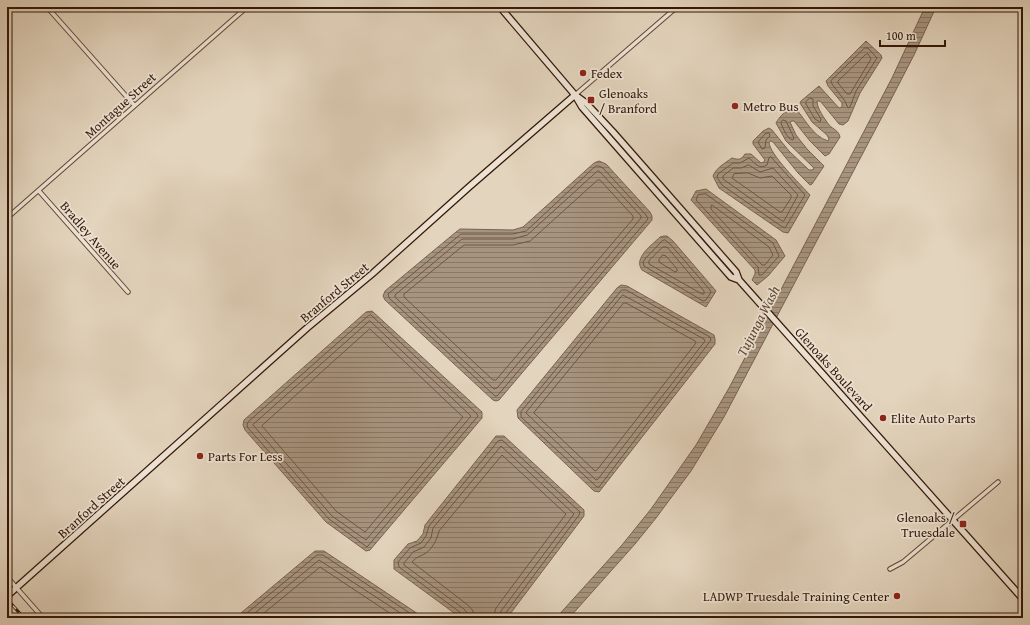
<svg xmlns="http://www.w3.org/2000/svg" width="1030" height="625" font-family="'Gentium Book Plus',serif">
<style>
.water{fill:url(#water-rules);stroke:#79624f}
.lines{fill:none;stroke-linecap:round;stroke-linejoin:round}
.shore{stroke:#6d5644;stroke-width:1}
.street-casing{stroke:#5f4635;stroke-width:5.5}
.secondary-casing{stroke:#331708;stroke-width:8}
.street{stroke:#ede3d4;stroke-width:3.5}
.secondary{stroke:#ede3d4;stroke-width:5.5}
.rail-casing{stroke:#331708;stroke-width:3}
.rail{stroke:#ede3d4;stroke-width:1.5;stroke-dasharray:4.5;stroke-linecap:butt}
.poi-dot{fill:#8f2418;stroke:#ede3d4;stroke-width:1.5}
.labels{text-anchor:middle;stroke-width:3.5;stroke-linejoin:round;paint-order:stroke}
.poi-label{font-size:13px;fill:#331708;stroke:#ede3d4;text-anchor:start}
.street-label{font-size:13px;fill:#331708;stroke:#ede3d4}
.water-label{font-size:14px;font-style:italic;fill:#614938;stroke:#ede3d4}
</style>
<defs>
<pattern id="water-rules" width="6" height="5" patternUnits="userSpaceOnUse"><rect width="6" height="5" fill="#a7947f"/><path d="M0 2.5h6" fill="none" stroke="#897866"/></pattern>
</defs>
<rect width="100%" height="100%" fill="#e3d4bd"/>
<filter id="stains"><feTurbulence type="fractalNoise" baseFrequency=".005" numOctaves="4"/><feColorMatrix values="0 0 0 0 .2 0 0 0 0 .09 0 0 0 0 .02 0 0 0 .5 -.17"/></filter>
<radialGradient id="worn" r=".72"><stop offset=".6" stop-color="#630" stop-opacity="0"/><stop offset="1" stop-color="#630" stop-opacity=".3"/></radialGradient>
<path class="water" d="M925,7H936L914,55L883,115L724,417L691,471L656,518L635,544L569,618H556L622,545L651,509L696,445L729,388L776,299L892,78Z
M866,41L881,55L882,58L860,93L848,121L843,125L839,124L821,102L819,101H817C817,109 825,119 829,125C833,129 839,131 840,137L829,154L825,156L810,141L794,121H792L790,122L796,135L807,149L824,166L812,184L810,185L798,173L773,142L771,141L769,142C769,154 801,185 810,195L788,233L783,232L719,188L713,176C716,168 725,163 732,158C739,160 741,160 745,154H751L761,163L764,162L765,160L753,144V141L763,131L769,128L772,130L789,151L809,170H812L814,169L813,167L786,141L776,123C779,117 788,108 794,107C805,118 812,136 828,141L829,139L827,135L812,122L800,103L801,101L819,86L839,108L842,107V103L828,86L826,81Z
M599,161L606,164L650,212L652,216V220L499,400L496,401L493,400L385,300L383,296L385,291L456,232L460,229L513,230L523,227L594,163Z
M706,189L776,240L785,256L768,276L757,285L752,280L755,274V270L691,200L696,191Z
M664,236H667L673,241L716,291L706,307L642,270C633,258 652,245 660,237Z
M621,285L627,286L714,335L715,339V344L599,492L594,491L518,418L517,410L617,288Z
M372,311L482,412V418L370,550L366,551L326,522L245,430L243,425L244,420L366,312Z
M496,436H504L584,510V516L507,618H461L394,569V560L408,544L417,541L423,534L425,525Z
M315,551H324L424,618H235Z"/>
<g class="lines">
<path class="shore" d="M865,48H868L877,58L856,91L850,107L848,108L845,101L832,84L831,81Z
M868,54L870,57L871,59L850,94H847L838,83V81L865,55Z
M810,98L813,99V106L821,119L820,122L815,119L806,104V102Z
M783,120L786,121L794,138L793,140C787,139 783,128 781,123Z
M769,133L770,136L766,140L765,148L762,149L758,142L765,134Z
M771,157L805,195L785,228L781,226L722,185L717,177L718,174L733,163H740L749,158C755,163 759,170 767,165L769,158Z
M749,165L760,172L773,168L798,195L784,221H782L723,179V176L733,168H741Z
M596,166H599L603,168L646,215L648,219L497,396H495L389,298L388,294L461,234H513L526,231Z
M598,171L600,172L641,216V218L497,388L494,389L395,297V295L462,239H513L527,235Z
M748,173L760,178L772,176L791,195V198L782,212H780L732,178L734,174Z
M598,180H600L633,216V219L496,380H493L404,297V294L464,245H513L530,241Z
M706,194L773,243L779,256L762,275H759L758,267L696,200L698,195Z
M712,205L769,247L773,255L765,265H762L711,209V207Z
M665,240L670,244L710,290L711,292L706,300L703,301L644,266L643,262L645,259L662,241Z
M663,247H667L704,291V294H702L649,264V261Z
M663,255L666,256L677,269V271L675,272L659,262V260Z
M622,290H626L710,337L711,340L599,487H597L521,417V412Z
M623,295L704,339L705,341L598,479L596,480L526,413Z
M624,303H626L695,341L696,343L597,470L595,471L534,413Z
M371,315L477,414L478,416L367,547L329,519L248,428L247,425L248,422L368,316Z
M370,321L471,416L366,540L332,516L253,425Z
M370,329L463,417L365,532L336,511L262,426Z
M241,618L317,555H323L417,618
M249,618L319,560L408,618
M258,618L320,567L397,618
M463,618L461,613L399,567L398,562L410,548L421,543L426,536L429,526L498,441L502,440L580,512L579,515L505,614L504,618
M468,618L467,613L464,609L404,565V563L413,552L424,547L431,538L433,528L501,446L574,514L501,611L499,618
M474,618L473,611L469,606L412,562C417,556 420,557 426,553C433,548 437,539 439,531L502,455L566,514L496,608L493,618"/>
<g class="street-casing">
<path id="street" d="M47,7L134,105
M575,95L677,7
M39,191L128,292
M7,218L247,7
M890,569L903,562L998,482
M7,577L43,618"/>
</g>
<g class="secondary-casing">
<path id="secondary" d="M500,7L575,95L582,107L731,277L739,280
M575,95L586,103L613,132L736,272L739,280L1023,599
M7,596L307,328L372,274L469,187L575,95"/>
</g>
<use href="#street" class="street"/>
<use href="#secondary" class="secondary"/>
<g class="rail-casing">
<path id="rail" d="M7,599L24,618"/>
</g>
<use href="#rail" class="rail"/>
</g>
<g class="poi-dot">
<circle cx="583" cy="73" r="4"/>
<rect x="587" y="96" width="8" height="8" rx="2"/>
<circle cx="735" cy="106" r="4"/>
<circle cx="883" cy="418" r="4"/>
<circle cx="200" cy="456" r="4"/>
<rect x="959" y="520" width="8" height="8" rx="2"/>
<circle cx="897" cy="596" r="4"/>
</g>
<g class="labels">
<g class="poi-label">
<text x="591" y="78">Fedex</text>
<text x="599" y="98">Glenoaks<tspan x="599" dy="15">/ Branford</tspan></text>
<text x="743" y="111">Metro Bus</text>
<text x="891" y="423">Elite Auto Parts</text>
<text x="208" y="461">Parts For Less</text>
<text x="955" y="522" text-anchor="end">Glenoaks /<tspan x="955" dy="15">Truesdale</tspan></text>
<text x="889" y="601" text-anchor="end">LADWP Truesdale Training Center</text>
</g>
<g class="street-label">
<text transform="translate(120 105) rotate(-42)" y="5">Montague Street</text>
<text transform="translate(91 235) rotate(49)" y="5">Bradley Avenue</text>
<text transform="translate(334 292) rotate(-40)" y="5">Branford Street</text>
<text transform="translate(834 369) rotate(48)" y="5">Glenoaks Boulevard</text>
<text transform="translate(91 507) rotate(-42)" y="5">Branford Street</text>
</g>
<g class="water-label">
<text transform="translate(758 321) rotate(-63)" y="5">Tujunga Wash</text>
</g>
</g>
<rect width="1030" height="625" fill="none" stroke="#e3d4bd" stroke-width="24"/>
<rect x="8" y="8" width="1014" height="609" fill="none" stroke="#331708" stroke-width="2"/>
<rect x="12" y="12" width="1006" height="601" fill="none" stroke="#331708"/>
<path d="M880 40v6h65v-6" fill="none" stroke="#331708" stroke-width="2"/>
<text x="886" y="40" font-size="12" fill="#331708" stroke="#ede3d4" stroke-width="3" paint-order="stroke">100 m</text>
<rect width="100%" height="100%" filter="url(#stains)"/>
<rect width="100%" height="100%" fill="url(#worn)"/>
</svg>
